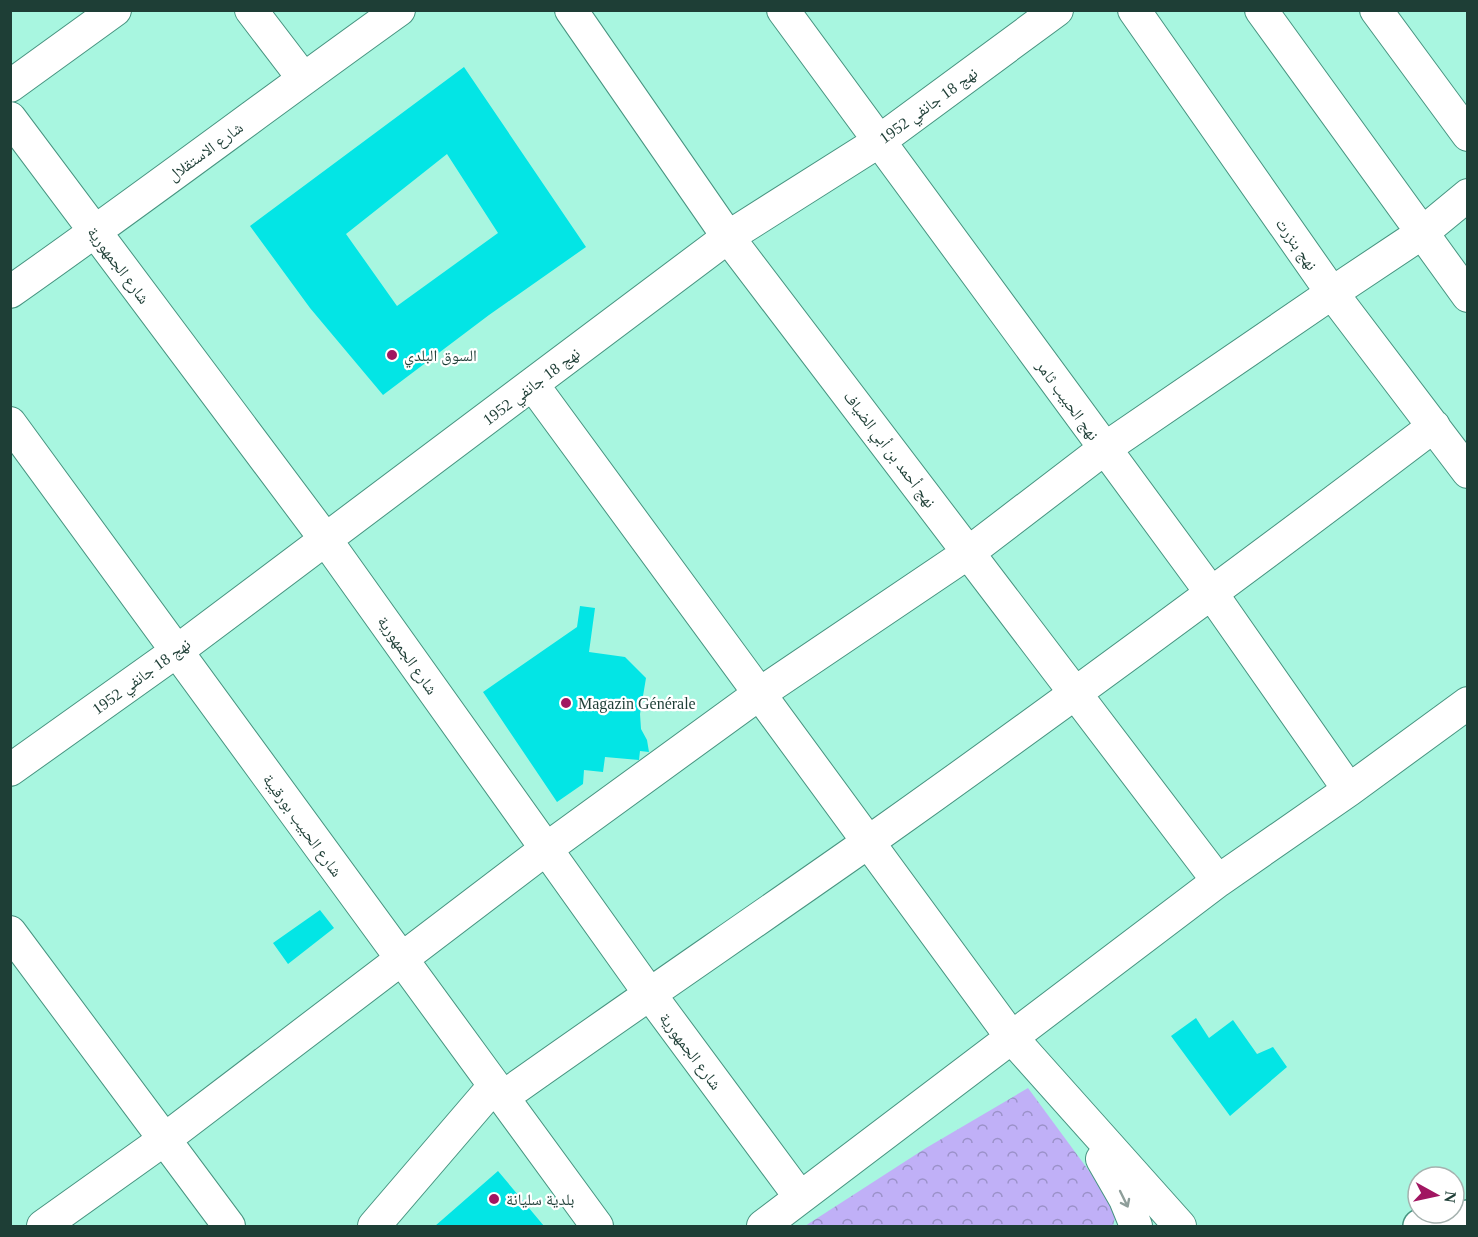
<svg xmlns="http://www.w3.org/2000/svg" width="1478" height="1237" font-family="'Times New Roman','Noto Naskh Arabic',serif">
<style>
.forest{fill:url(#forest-crowns)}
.building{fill:#03e5e5;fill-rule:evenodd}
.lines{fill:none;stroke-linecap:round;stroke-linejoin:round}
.minor-casing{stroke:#479480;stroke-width:34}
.major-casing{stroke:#479480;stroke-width:36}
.minor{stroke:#fff;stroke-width:32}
.major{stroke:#fff;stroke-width:33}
.oneway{stroke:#8e9e9a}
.poi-dot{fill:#a11661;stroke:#fff;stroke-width:2}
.labels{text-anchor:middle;stroke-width:4.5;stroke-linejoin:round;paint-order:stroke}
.street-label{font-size:16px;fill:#1e3e36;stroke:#fff}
.poi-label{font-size:16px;fill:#1e3e36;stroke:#fff;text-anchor:start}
</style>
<defs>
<pattern id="forest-crowns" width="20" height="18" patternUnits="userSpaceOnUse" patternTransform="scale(1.5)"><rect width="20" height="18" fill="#c0b0f7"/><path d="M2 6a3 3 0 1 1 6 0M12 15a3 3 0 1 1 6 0" fill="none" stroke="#9b91c9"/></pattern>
</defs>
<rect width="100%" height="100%" fill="#a8f6e0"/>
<path class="forest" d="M1028,1088L1117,1209L1113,1226H805L926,1148Z"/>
<path class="building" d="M464,67L586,247L489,315L383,395L310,308L250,226ZM447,154L498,233L397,306L346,234Z
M580,606L595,608L589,652L625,657L646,678L640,714L641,729L647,740L649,752L640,751L639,760L605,757L603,772L584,770L583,784L557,802L483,692L577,627Z
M320,910L334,928L288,964L273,943Z
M1196,1018L1209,1038L1233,1020L1257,1054L1273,1047L1287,1067L1230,1116L1171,1036Z
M498,1171L544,1226H435Z"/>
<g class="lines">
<g class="minor-casing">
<path id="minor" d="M251,10L303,78
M571,10L728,237L1218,881
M783,10L1212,594L1349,790
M1134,10L1332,293L1468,472
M1261,10L1468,296
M1376,10L1468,135
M10,86L115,10
M10,118L326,540L649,993L800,1197
M10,292C141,200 269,103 399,10
M533,385L1012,1038L1180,1226
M10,423L597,1226
M10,770L177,651L728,237L878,142L1057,10
M10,932L229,1226
M503,1097C624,1011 746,928 867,843C1059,707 1247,568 1434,426
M1102,1159L1125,1199L1136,1226
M43,1226L165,1139L546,849L759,694L968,553L1104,449L1332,293L1422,233L1468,195
M374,1226L494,1086
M763,1226L1218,881L1349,790L1468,703"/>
</g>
<g class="major-casing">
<path id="major" d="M1420,1226L1468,1217"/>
</g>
<use href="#minor" class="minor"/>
<use href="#major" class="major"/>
</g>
<defs><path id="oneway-shaft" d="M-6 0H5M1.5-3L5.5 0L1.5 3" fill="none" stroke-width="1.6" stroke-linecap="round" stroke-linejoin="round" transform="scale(1.5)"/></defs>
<use class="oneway" href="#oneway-shaft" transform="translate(1124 1199) rotate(64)"/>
<g class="poi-dot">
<circle cx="392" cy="355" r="6"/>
<circle cx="566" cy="703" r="6"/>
<circle cx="494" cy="1199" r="6"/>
</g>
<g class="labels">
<g class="street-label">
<text transform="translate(928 105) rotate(-36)" y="6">نهج 18 جانفي 1952</text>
<text transform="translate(205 151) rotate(-36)" y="6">شارع الاستقلال</text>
<text transform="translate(1297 244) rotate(55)" y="6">نهج بنزرت</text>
<text transform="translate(119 265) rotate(53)" y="6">شارع الجمهورية</text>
<text transform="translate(531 386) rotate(-37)" y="6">نهج 18 جانفي 1952</text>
<text transform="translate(1068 400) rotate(54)" y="6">نهج الحبيب ثامر</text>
<text transform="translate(890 449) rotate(53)" y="6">نهج أحمد بن أبي الضياف</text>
<text transform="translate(408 655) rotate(55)" y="6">شارع الجمهورية</text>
<text transform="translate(141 676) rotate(-36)" y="6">نهج 18 جانفي 1952</text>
<text transform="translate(303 825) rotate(54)" y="6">شارع الحبيب بورقيبة</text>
<text transform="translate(691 1051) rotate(53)" y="6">شارع الجمهورية</text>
</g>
<g class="poi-label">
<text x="404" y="361">السوق البلدي</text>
<text x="578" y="709">Magazin Générale</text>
<text x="506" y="1205">بلدية سليانة</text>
</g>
</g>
<rect width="1478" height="1237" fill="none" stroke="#1e3e36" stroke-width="24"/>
<g transform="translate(1436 1195) rotate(98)"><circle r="28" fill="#ffffff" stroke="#a5b2af" stroke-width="1.5"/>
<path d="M0-4.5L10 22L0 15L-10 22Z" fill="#a11661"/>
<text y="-9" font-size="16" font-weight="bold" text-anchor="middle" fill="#1e3e36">N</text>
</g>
</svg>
